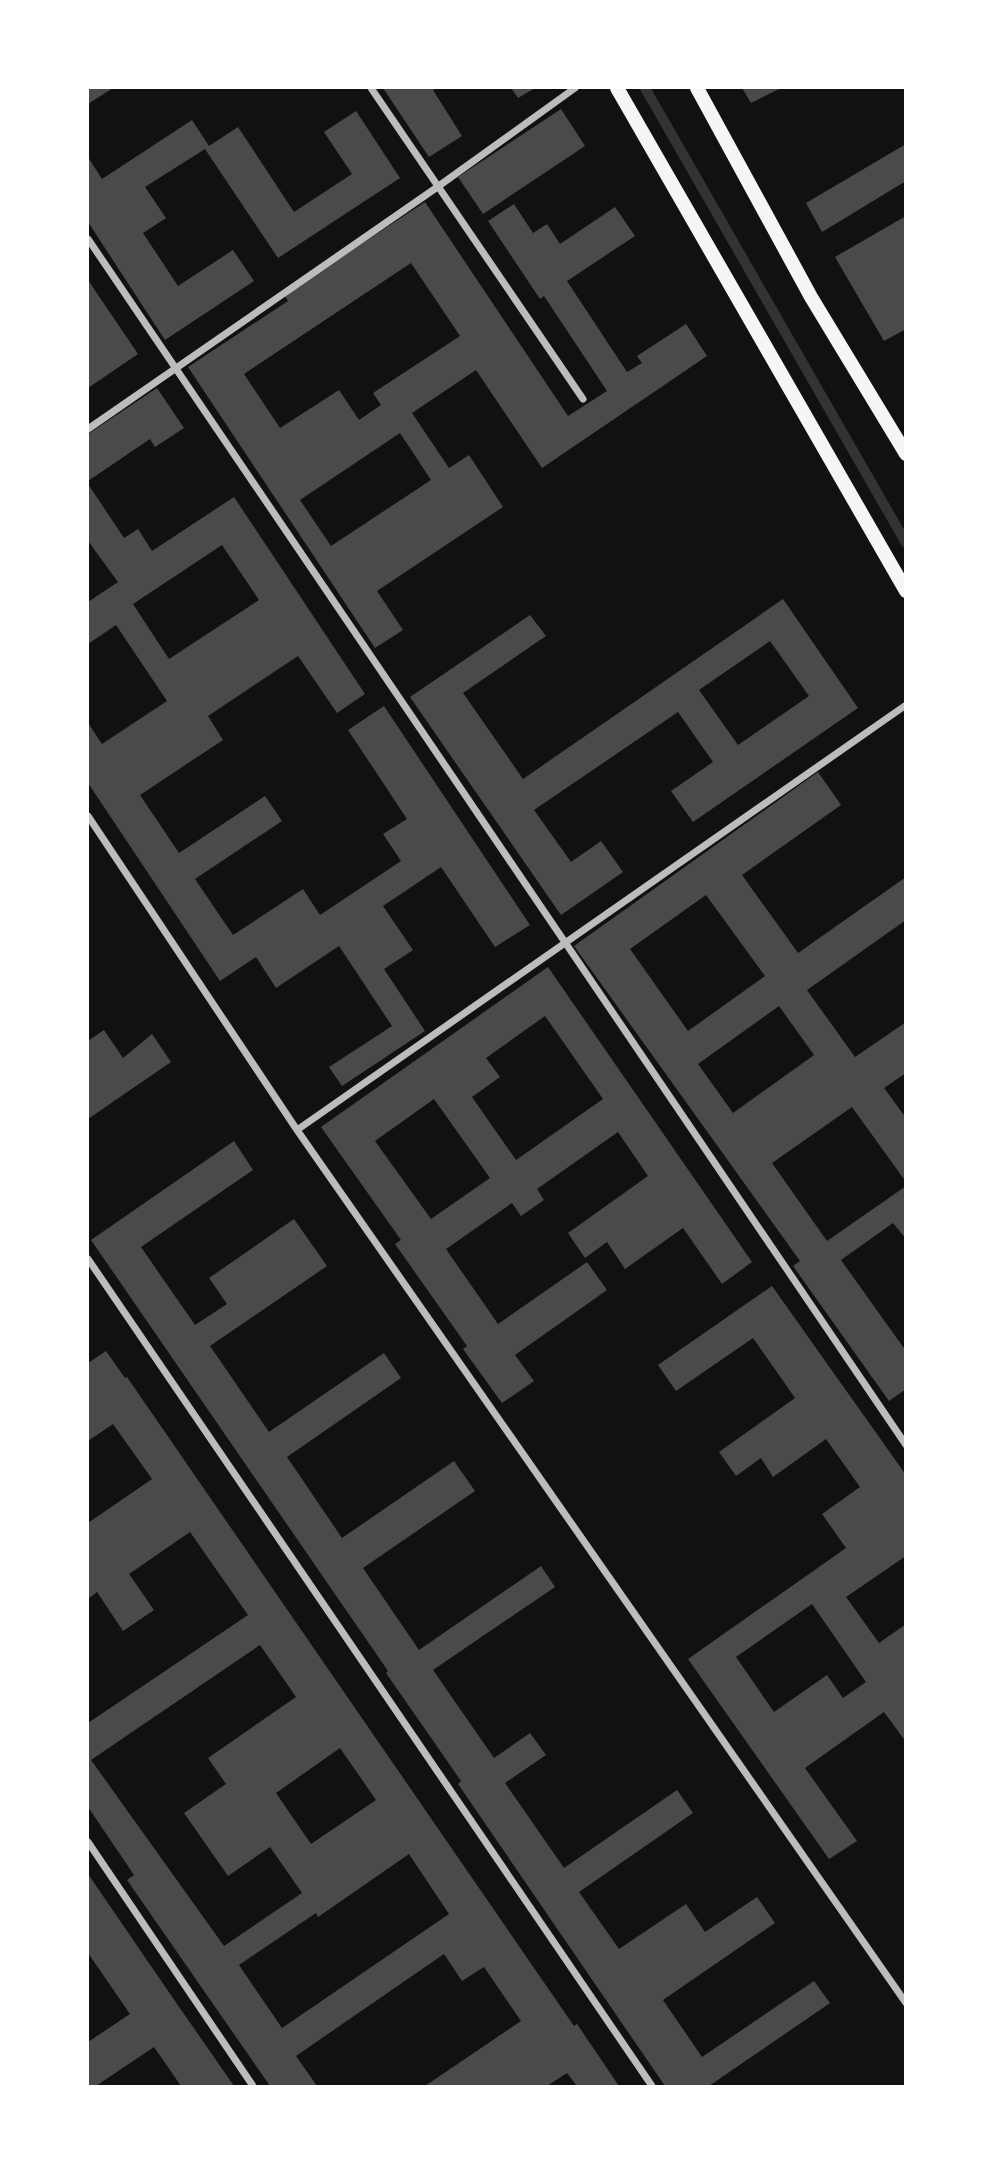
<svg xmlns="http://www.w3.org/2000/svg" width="993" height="2174" font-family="'Fira Sans Condensed',sans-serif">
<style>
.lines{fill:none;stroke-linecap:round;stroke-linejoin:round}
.stream{stroke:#333;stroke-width:10}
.building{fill:#4a4a4a;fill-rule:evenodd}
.minor{stroke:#bcbcbc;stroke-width:7}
.secondary{stroke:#f5f5f5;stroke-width:14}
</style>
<rect width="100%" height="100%" fill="#111"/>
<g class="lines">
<path class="stream" d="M645,88L906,543"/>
</g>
<path class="building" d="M88,88H113L88,104Z
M383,88H437L433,90L462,136L429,157Z
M511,88H535L518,98Z
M742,88H781L751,103Z
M561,109L585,146L483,214L458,177Z
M356,111L400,178L278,258L205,149L145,187L166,218L143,233L178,286L233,250L254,281L165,340L88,222V157L102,179L192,120L209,146L238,127L294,212L352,174L324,132Z
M906,144V181L822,232L806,203Z
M425,202L568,416L607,391L544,296L540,299L488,221L514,204L533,233L547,224L560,244L615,207L635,236L567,281L627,372L642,363L637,356L686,324L707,356L542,468L476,370L412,413L449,468L469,455L503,507L377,591L403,630L375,648L188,367L288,301L284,295ZM411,263L460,336L373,393L381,405L359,420L339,390L280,428L244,374ZM400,433L431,480L331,546L300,500Z
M906,216V329L884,341L835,257Z
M88,280L138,354L88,388Z
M157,388L184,428L155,447L150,439L88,481V434Z
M88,484L124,538L138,529L152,551L234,497L365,694L337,713L298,656L208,716L223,740L140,795L179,853L265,796L282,821L195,879L233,935L303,889L320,915L401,861L383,834L407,819L348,730L384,706L530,925L495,947L441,867L383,906L413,950L384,969L425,1031L342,1086L329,1067L392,1026L339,946L276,988L256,957L220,981L88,783V723L102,744L167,701L116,625L88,644V602L118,582L88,541ZM222,545L259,600L169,659L133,604Z
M783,599L858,708L693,822L671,791L713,762L678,712L534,810L571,862L601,841L623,872L561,915L410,697L530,615L546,636L463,693L523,779ZM770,641L809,696L738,745L699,690Z
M818,772L841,805L742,875L798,953L906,877V920L807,990L855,1057L906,1022V1073L884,1088L906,1118V1182L852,1107L772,1163L827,1241L906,1186V1239L893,1223L841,1260L906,1351V1389L889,1401L793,1266L800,1261L574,946ZM706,895L765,976L688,1031L630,949ZM779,1006L814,1055L733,1113L698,1064Z
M548,967L752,1262L722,1284L683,1228L625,1269L607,1242L585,1258L568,1233L648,1176L618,1132L537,1189L544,1200L521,1216L512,1203L446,1249L498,1324L587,1262L607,1290L515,1355L534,1381L502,1403L463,1349L467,1346L395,1244L401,1240L321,1127ZM545,1016L603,1099L516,1160L472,1097L500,1077L486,1058ZM434,1099L490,1178L431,1219L375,1141Z
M104,1030L123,1058L152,1034L171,1062L88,1119V1041Z
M234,1141L253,1170L141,1247L195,1325L227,1304L209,1278L294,1219L327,1266L210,1346L269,1432L384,1353L401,1378L287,1457L342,1538L454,1461L475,1491L363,1568L419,1650L541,1566L555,1587L433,1670L494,1758L530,1733L546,1755L505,1783L564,1868L677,1790L693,1813L579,1892L619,1949L686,1904L705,1932L757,1897L775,1923L663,2000L702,2057L814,1981L830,2003L709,2086H665L458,1784L461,1781L386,1673L388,1671L91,1240Z
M772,1286L906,1475V1556L846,1597L879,1643L906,1624V1742L884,1712L805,1768L857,1841L829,1859L688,1659L846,1548L822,1514L860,1487L826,1439L773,1477L761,1458L736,1476L719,1452L795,1398L753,1338L676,1391L658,1365ZM812,1604L866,1682L843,1698L827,1675L774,1712L736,1657Z
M106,1351L125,1378L127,1377L574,2026L577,2024L619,2086H577L567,2073L547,2086H425L521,2021L484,1967L462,1981L444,1954L296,2056L317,2086H270L127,1880L134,1875L88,1807V1723L248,1615L190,1532L129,1574L154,1610L123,1631L97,1592L88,1599V1523L152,1479L113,1424L88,1441V1363ZM260,1645L296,1697L208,1758L226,1784L184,1813L228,1876L270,1847L302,1893L224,1946L91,1760ZM340,1748L376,1800L311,1844L276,1793ZM409,1854L449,1914L282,2028L239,1965L316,1913L318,1917Z
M88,1874L166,1988L234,2086H181L154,2047L96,2086H88V2042L130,2014L88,1953Z"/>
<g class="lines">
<path class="minor" d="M371,88L583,399
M88,239L906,1445
M88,429L436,188L575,88
M88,816L297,1130L906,2003
M297,1130L906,705
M88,1259L652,2086
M88,1842L253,2086"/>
<path class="secondary" d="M617,88L906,591
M697,88L811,297L906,454"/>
</g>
<rect width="993" height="2174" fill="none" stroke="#ffffff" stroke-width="178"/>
</svg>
